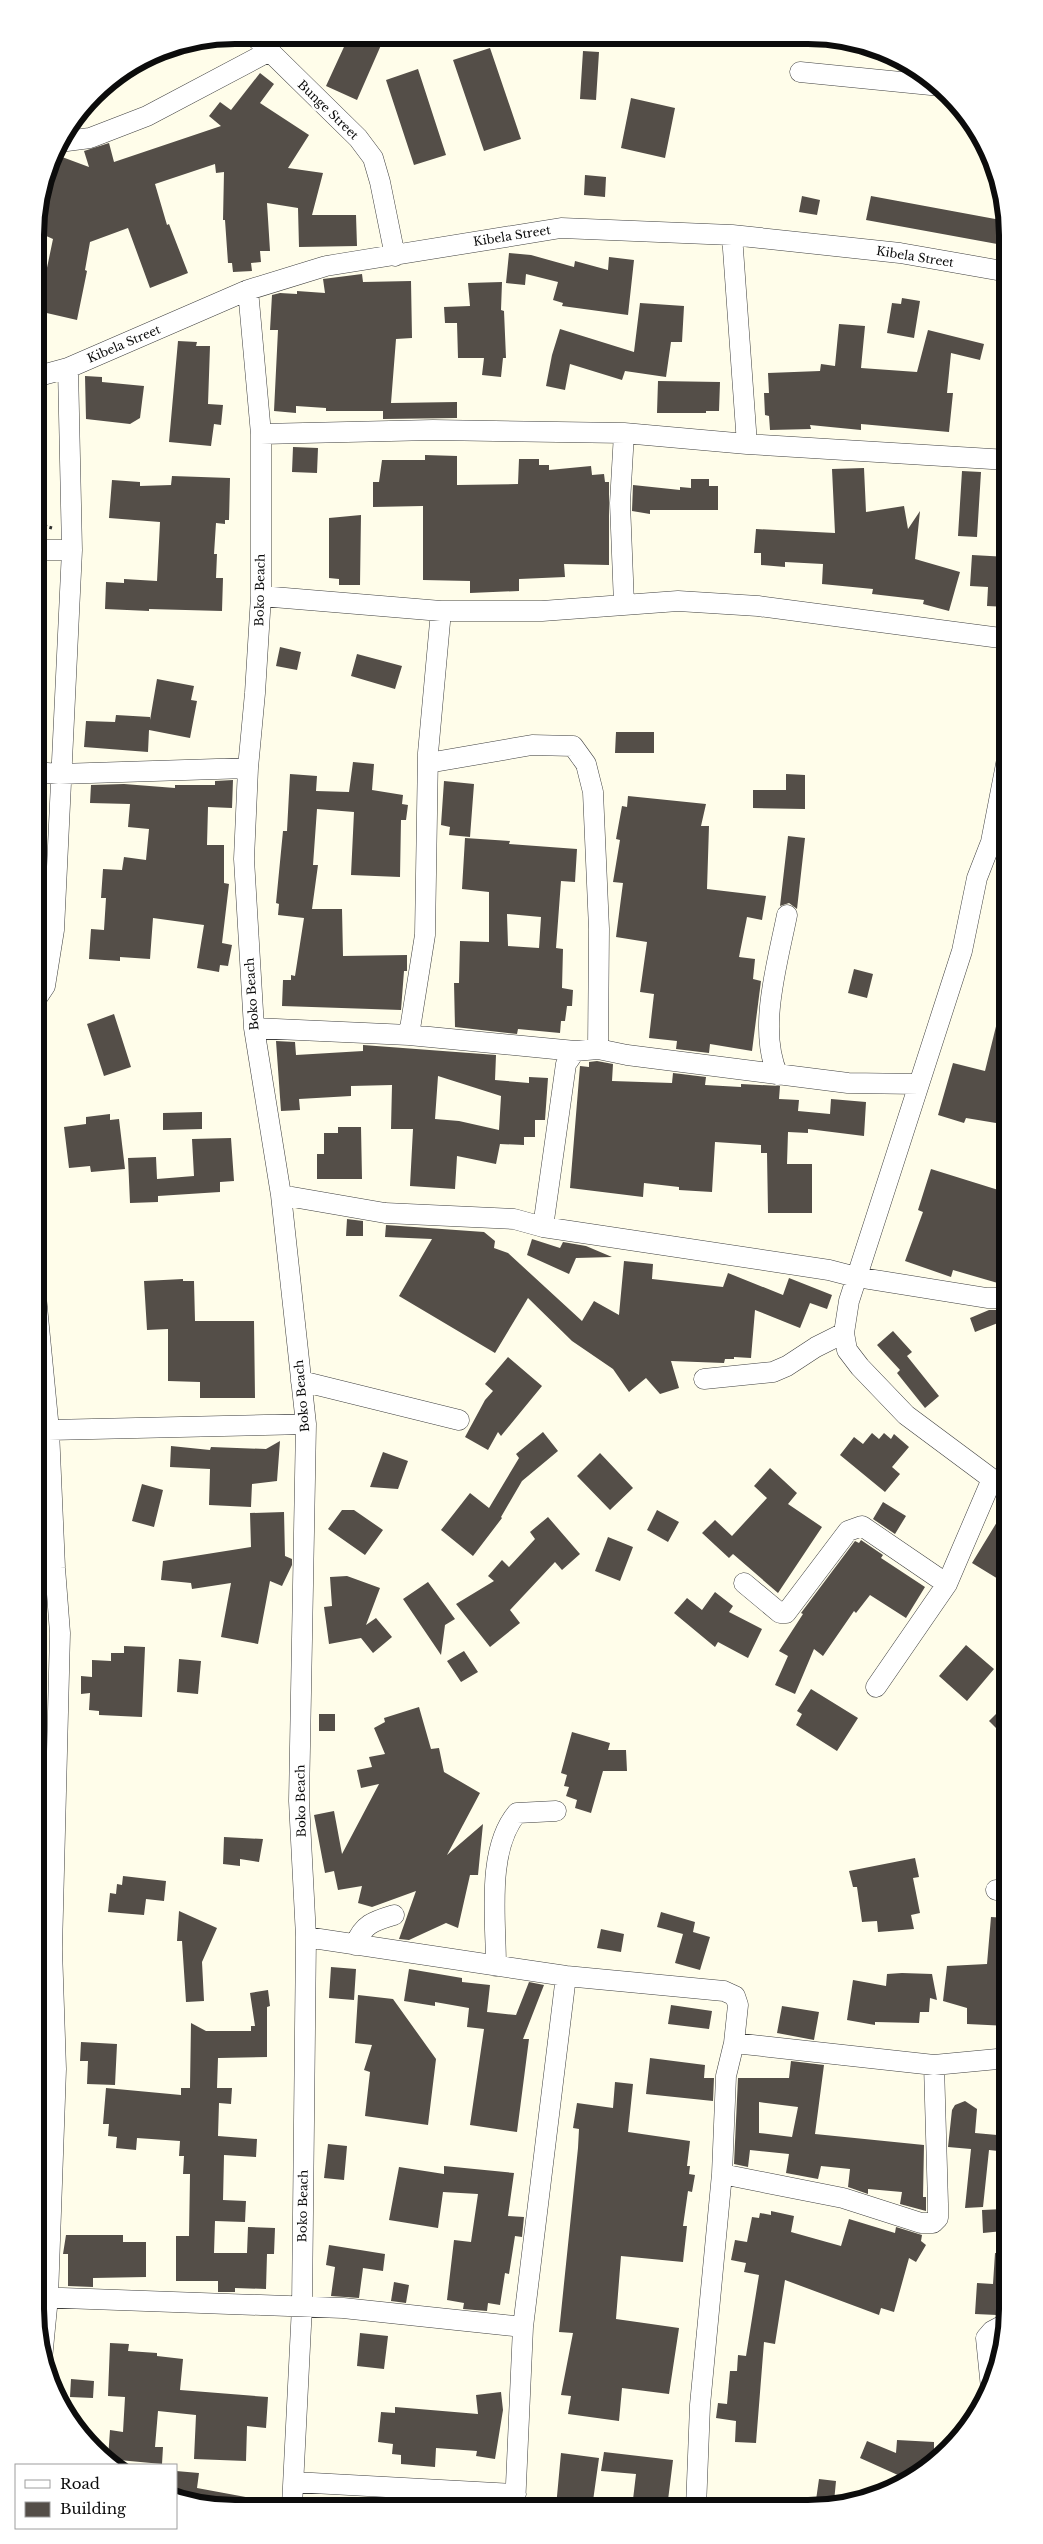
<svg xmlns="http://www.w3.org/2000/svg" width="1043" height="2544" font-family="'Libre Baskerville',serif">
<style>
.building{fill:#544e48;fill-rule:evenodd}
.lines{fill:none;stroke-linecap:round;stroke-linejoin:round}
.minor-casing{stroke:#3f3f3f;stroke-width:21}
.path{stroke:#2e2e2e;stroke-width:3;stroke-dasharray:5 2.5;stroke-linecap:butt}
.minor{stroke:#fff;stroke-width:20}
.labels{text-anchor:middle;stroke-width:5;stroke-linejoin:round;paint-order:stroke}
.street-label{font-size:12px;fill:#0c0c0c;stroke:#fff}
.rim{fill:none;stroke:#0c0c0c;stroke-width:6}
</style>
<rect width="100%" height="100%" fill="#fffdea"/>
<path class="building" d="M349,36H385L357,100L326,86Z
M490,48L521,139L484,151L453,60Z
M583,51L599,52L596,100L580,99Z
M418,69L446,155L414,165L386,80Z
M260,73L274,84L260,103L309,135L288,168L323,173L312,215H356L357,246L299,247L298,208L267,203L270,251H260L261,262L251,263L252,271L233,272L232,263H228L225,220H223L224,172L216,173L215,164L155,184L167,225L169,224L188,273L150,288L128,228L90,242L85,270L87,271L77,320L38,311L53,239L35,231V222L54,154L89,167L84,151L109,143L114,162L221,126L209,116L220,102L231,110Z
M631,98L675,108L665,158L621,148Z
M585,175L606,177L605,197L584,195Z
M802,196L820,200L817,215L799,212Z
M871,196L1006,221L1008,246L866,220Z
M509,253L531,255L574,267L575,261L608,270L609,257L634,260L628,315L562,306L563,303L553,300L558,282L526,274L525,285L506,283Z
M362,274L363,282L411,281L412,338L396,339L391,403L457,402V418L383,419V411H326V408L296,406V413L274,411L278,330H270L272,295L280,293L297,294V291L325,293L323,279Z
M502,282L501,310L504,311L506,358H503L501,377L482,375L484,358H458L457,323H445L444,307L470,306L468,283Z
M902,298L920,301L914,338L887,333L892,303L901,304Z
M640,303L684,306L682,342H671L666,377L625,371L622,380L570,364L565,390L546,386L552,355L560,329L634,352Z
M839,324L865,326L861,368L917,372L928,330L984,344L980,360L951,353L947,393H953L949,432L861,424V430L810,425L811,429L770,430L769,416L765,415L764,393H769L768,373L820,371L821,364L835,366Z
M178,341L197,342L196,346H210L208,404L223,405L221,425L214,424L211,446L169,442Z
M85,376L102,377V382L144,386L140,418L130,424L86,419Z
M658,381L720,382L719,411H706V413H657Z
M293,447L318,448L317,473L292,472Z
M425,455L457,456V485L518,484L519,459H539V465H549V470L591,466L592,475L604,474L605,482H609V565L564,564L565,577L519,579V591L470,593V581L423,580V506L373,507V482H379L382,460H425Z
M864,468L866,512L904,506L908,529L920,511L915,559L960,572L949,611L923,604L924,600L872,594L873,589L822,584L823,564L785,562V567L761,565V553H754L756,529L835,533L832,469Z
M962,471L981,472L977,537L958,536Z
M172,476L230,478L229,520H225V524L216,523L214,554H217L216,578H223L222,611L149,609V611L105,609L106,582L124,583V579L157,581L160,522L109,518L112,480L140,482V486L171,485Z
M691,479H709V486H718V510H650V514L632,511L633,485L680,490V487L691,488Z
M361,515L360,585H339V579L329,578V518Z
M972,555L1008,557V607L987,606L988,587L970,586Z
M280,647L301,652L297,670L276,666Z
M357,654L402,666L395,689L351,676Z
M157,679L194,686L191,700L197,701L190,738L149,730L148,752L84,747L86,721L115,722L116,715L150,717V720Z
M616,732H654V753H615Z
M353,762L374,764L372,790L403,795L402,804L408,805L406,820H401L400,877L351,875L354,812L317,809L313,865H318L312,909H342L343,956L407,955V971H404L401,1010L282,1006L283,980H291V975L295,976L304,918L278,915L279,904L276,903L283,831H287L290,774L317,776L316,791L349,792Z
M786,774L805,775V809L753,808V790H786Z
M233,780L232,808L208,807L207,845H224V883L229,884L222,943L232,945L228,966L220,965L219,972L197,968L204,925L153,918L150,959L120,957V961L89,959L91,929L104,930L106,898H101L103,869L122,870L124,857L146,860L149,829L128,827L130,804L90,803L91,785L124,784L175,788V785H215V781Z
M444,781L474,784L470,837L449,835L450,827L441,825Z
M628,796L706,804L701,826H709L707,889L766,896L762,920L747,917L739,957L755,959L753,979L761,981L752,1051L710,1044L709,1053L676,1049L677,1041L649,1038L654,994L640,992L647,942L616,937L623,883L613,882L620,840L616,839L622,806L627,807Z
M788,836L805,838L797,909L789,903L780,906Z
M465,838L510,841L509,844L577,849L575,882L561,881L556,948L563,949L562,988L573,990L572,1006H567L565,1021H561L560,1033L518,1029L517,1034L455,1027L454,983H459L460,941L489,942V892L462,889ZM507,914L541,917L539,948L508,946Z
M854,969L873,974L867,998L848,993Z
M1002,1002L1008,1003V1125L966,1118L964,1123L938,1115L953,1063L985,1071Z
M114,1014L131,1067L104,1076L87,1024Z
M276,1041L295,1042L296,1055L363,1051V1045L496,1055L495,1080L529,1083V1077L548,1078L545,1120H535V1137H524V1145L500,1144L496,1164L457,1156L455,1189L410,1186L413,1129H391L392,1085L351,1086V1096L299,1099L300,1110L281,1111ZM438,1076L501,1096L499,1130L459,1121L435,1119Z
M597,1061L613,1064L612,1081L672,1083L673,1073L706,1077L705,1085L741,1087V1084L780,1086L779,1099L799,1100L798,1111L830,1114L831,1099L866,1102L864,1136L808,1129V1133L788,1132L787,1164H812V1213H768L767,1153H761V1145L715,1142L712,1192L679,1190V1187L644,1183L643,1197L570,1188L580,1066L589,1067V1062Z
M202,1112V1129L163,1130V1113Z
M110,1114V1120L119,1119L125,1169L91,1172L90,1166L69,1168L64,1127L86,1124V1117Z
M338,1127H361L362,1179H317V1154H324V1133H338Z
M231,1138L234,1181L220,1182V1192L158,1196V1202L130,1203L128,1158L156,1157L157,1179L194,1176L192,1139Z
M931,1169L1008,1193V1286L953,1270L951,1277L905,1261L923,1212L918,1210Z
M347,1219L363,1221V1236H346Z
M386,1225L484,1232L495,1241L494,1248L508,1253L582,1321L594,1301L619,1315L624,1261L653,1264L652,1279L723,1287L728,1273L783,1295L789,1278L832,1295L827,1309L810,1303L800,1328L755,1310L751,1358L734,1357V1359H725L724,1363L671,1361L679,1388L660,1394L646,1378L629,1392L613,1369L572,1341L528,1298L495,1353L399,1296L432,1239L385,1237Z
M532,1239L560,1248L563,1242L586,1246L612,1257L576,1258L569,1274L527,1255Z
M183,1279V1281H194L195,1321H254L255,1398H200V1382L168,1381V1329L147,1330L144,1281Z
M989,1310H1008V1319L975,1332L970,1318Z
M893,1331L912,1352L907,1356L939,1396L925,1408L897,1373L900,1370L877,1345Z
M508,1357L542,1386L501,1436L498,1432L488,1450L465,1437L485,1400L493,1391L485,1384Z
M543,1432L558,1451L522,1481L501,1517L502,1518L473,1556L441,1530L470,1493L489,1508L519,1458L516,1454Z
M872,1433L879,1439L884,1433L891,1439L894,1434L909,1447L892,1467L900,1474L885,1492L840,1455L854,1437L863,1444Z
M280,1441L277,1481L252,1484L251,1507L209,1505L210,1469L170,1467L171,1446L210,1450L211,1447L266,1449Z
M383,1452L408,1461L398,1489L370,1487Z
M600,1453L633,1488L610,1510L577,1476Z
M770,1468L797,1493L788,1504L822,1527L778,1593L733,1554L729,1558L702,1533L715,1520L732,1536L767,1498L754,1486Z
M142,1484L163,1490L154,1527L132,1521Z
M883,1502L906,1516L895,1534L873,1519Z
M1008,1504V1585L972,1563Z
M342,1510H354L383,1530L365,1555L328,1529Z
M657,1510L679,1522L668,1542L647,1530Z
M284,1512L285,1556L292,1559V1565L282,1586L270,1581L258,1644L221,1637L231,1583L192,1589L191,1583L161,1580L163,1561L251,1547L250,1513Z
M548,1517L580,1554L562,1570L555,1562L510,1610L520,1623L490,1647L456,1604L494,1581L488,1576L502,1560L509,1567L535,1539L530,1532Z
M608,1537L633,1547L620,1581L595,1571Z
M861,1540L883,1555L881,1558L925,1587L906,1618L870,1595L856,1613L854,1611L823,1656L814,1649L795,1694L775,1685L788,1656L779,1651L803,1614L801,1613L855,1541L859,1543Z
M347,1576L380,1588L366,1625L376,1618L392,1637L373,1653L361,1638L329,1644L324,1607L332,1606L330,1577Z
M428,1582L455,1619L445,1625L441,1655L403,1599Z
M715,1592L733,1606L729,1612L762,1629L748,1658L718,1642L715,1647L674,1613L687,1598L702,1610Z
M966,1645L994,1669L967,1701L939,1676Z
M124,1646L145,1647L142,1717L99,1715V1711L89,1710L90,1693L81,1694V1676L92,1677V1660L111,1661V1653H124Z
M464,1651L478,1672L461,1682L447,1661Z
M179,1659L201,1661L198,1694L177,1692Z
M811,1689L858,1718L837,1751L796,1725L802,1714L797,1711Z
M1008,1702V1740L989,1721Z
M419,1707L431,1749L439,1748L444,1772L480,1793L447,1855L483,1824L478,1875H470L458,1928L446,1923L409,1940L399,1939L416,1891L372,1907L358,1903L362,1886L338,1890L334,1871L325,1873L314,1815L334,1811L342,1854L379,1784L361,1788L357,1770L372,1767L369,1757L385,1754L374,1728L385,1722L384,1718Z
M319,1714H335V1731H319Z
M572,1732L610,1743L608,1750H626L627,1771H603L591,1813L575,1808L577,1800L566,1796L569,1787L564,1786L567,1775L561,1773Z
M224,1837L263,1839L259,1862L240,1859V1866L223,1864Z
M915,1858L919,1877L913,1878L920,1913L911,1915L914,1929L878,1932L877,1921L862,1922L857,1887H853L849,1871Z
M123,1876L166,1881L164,1901L146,1899L144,1915L108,1912L110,1893L116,1894L117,1884L122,1885Z
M179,1911L217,1928L202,1962L204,2001L186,2002L182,1941H177Z
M661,1912L695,1922L693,1932L710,1937L700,1970L675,1963L683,1934L657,1927Z
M991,1917L1008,1918V2026L967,2024V2008L943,2001L947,1966L987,1964Z
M601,1929L624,1934L621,1952L597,1948Z
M331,1967L356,1969L354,2000L329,1998Z
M409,1969L462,1978V1982L490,1985L487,2012L516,2015L529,1982L544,1985L523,2039H529L517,2132L470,2125L484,2029L467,2027L469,2008L435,2002V2006L404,2001Z
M902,1973L932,1974L937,2000L930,1998L929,2012H920L919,2023L875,2022V2025L847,2020L853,1980L886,1986L887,1974Z
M268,1990L270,2006L267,2007V2057L218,2058L217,2088H232L231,2104L219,2103L218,2136L257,2139L256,2157L224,2155L223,2200L246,2201L245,2222L215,2221L214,2253H247L248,2227L275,2228L274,2254H267L266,2289L235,2288V2292H218V2281H176V2236H189L190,2174H183L184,2156H179L180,2141L137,2138L136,2150L116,2148L117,2137L108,2136L109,2124H103L106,2088L181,2095V2088H190L191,2023L206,2031H251V2026H255L250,1993Z
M358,1995L393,1999L436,2059L428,2125L365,2116L370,2072L364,2070L372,2045L355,2043Z
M671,2005L712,2011L709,2029L668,2024Z
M782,2006L819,2012L814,2040L777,2033Z
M81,2042L117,2044L115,2085L87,2084L88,2061H80Z
M650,2058L705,2065L704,2078H714L713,2101L646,2094Z
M791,2061L824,2065L815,2134L924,2145L923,2197H926V2211L900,2204L902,2192L868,2189V2194L848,2187L850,2169L821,2166L818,2179L786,2173L789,2154L750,2150L748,2167L734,2164L738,2078H789ZM759,2102L798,2107L792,2137L759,2133Z
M615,2082L633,2084L628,2132L690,2141L687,2166H690L689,2174L695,2175L692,2192L688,2191L683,2226H687L683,2262L621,2256L616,2319L679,2328L669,2394L622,2388L619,2421L568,2414L571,2396L561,2395L573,2333L559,2332L578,2148L579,2129L573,2128L577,2103L613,2108Z
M965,2101L977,2109L975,2133L1008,2136V2152L989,2150L983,2207L965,2208L971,2149L948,2147L952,2110L955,2105Z
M328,2144L347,2146L344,2180L324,2178Z
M444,2166L514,2173L508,2216L524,2217L522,2237L515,2236L509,2274L505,2273L500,2305L488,2303L487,2311L463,2309L464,2303L447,2300L454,2240L471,2242L478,2194L443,2192L438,2228L389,2220L399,2167L444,2174Z
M1004,2209L1003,2231L983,2233L982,2210Z
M771,2211L794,2216L791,2232L841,2246L849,2219L895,2233L896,2227L922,2235L921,2241L926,2245L916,2262L909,2258L894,2312L881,2308L879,2315L785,2280L775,2344L764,2342L756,2443L735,2442L736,2421L716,2418L718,2403L727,2404L730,2371H737L738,2355L746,2356L759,2275L744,2272L746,2263L731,2260L735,2240L747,2242L752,2217L759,2218L760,2213L771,2215Z
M66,2235H123V2242H146V2277L93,2278V2287L68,2286V2254H63Z
M329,2245L385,2254L383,2271L363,2268L359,2298L331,2296L335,2267L326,2265Z
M995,2253L1008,2254V2311L997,2315L975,2314L977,2283L993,2284Z
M394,2282L409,2285L406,2303L391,2301Z
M360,2333L388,2336L384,2369L357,2366Z
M110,2343L129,2344L128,2351L157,2353V2356L183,2359L180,2390L268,2397L266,2428L247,2426L246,2461L194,2459L196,2415L158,2411L155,2447H163L162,2464L108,2459L110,2430L123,2432L125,2397L108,2396Z
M71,2379L94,2381L93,2398L70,2397Z
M501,2392L503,2410L495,2459L476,2456L477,2451L436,2448L435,2467L401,2464V2455L392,2454L393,2444L378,2442L381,2412L395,2413V2407L478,2414L476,2395Z
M897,2440L934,2442V2449H949L919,2475L909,2480L860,2458L867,2441L896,2453Z
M604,2452L673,2460L667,2508H632L636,2474L601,2471Z
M561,2453L599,2458L592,2508L556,2507Z
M176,2471L199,2473L197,2488L251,2498L250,2506L196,2505L176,2498Z
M819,2479L836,2481L834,2502L816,2500Z"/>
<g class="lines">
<g class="minor-casing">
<path id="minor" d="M253,35L358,138L373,158L380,182L395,256
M800,72L941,86
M59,142L90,138L147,116L268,52
M732,235L747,444
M248,290L261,434V596L255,693L248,768L244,859L254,1028L281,1195L306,1424L299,1801L306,1937L302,2306L292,2506
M35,377L68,368L248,290L326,266L561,228L732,235L900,253L1008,272
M261,434L433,430L624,433L747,444L1008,460
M35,550H72
M261,596L441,611H542L678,601L758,606L1008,639
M624,604L620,503L624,433
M428,763L532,745L573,746L586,764L593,792L599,929L598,1049
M35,772L59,774L248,768
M35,1001L45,986L54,930L72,550L68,368
M254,1028L409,1035L575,1051L598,1049L627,1055L848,1083L919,1084
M409,1035L425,935L428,753L441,611
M778,1075C757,1030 778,961 787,915
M281,1195L385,1213L514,1219L543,1227L829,1270L856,1277L987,1298H1008
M543,1227L566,1064L575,1051
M35,1286L49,1430L55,1568L60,1633L52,1949L56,2069L48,2297L42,2359
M704,1379L773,1372L787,1366L816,1347L844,1333
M301,1381L459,1420
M49,1430L306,1424
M1008,1486L992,1479L906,1415L860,1367L847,1350L844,1333L849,1301L962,951L977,878L991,842L1008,754
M744,1583L780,1613H786L848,1531L862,1526L947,1584
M876,1687L947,1584L992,1479
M996,1890L1008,1892
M306,1937L566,1976L724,1991L735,1996L738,2005L734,2043L726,2076L722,2174L700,2405L696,2508
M355,1945C363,1924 374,1921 394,1915
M496,1966C496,1919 486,1850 517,1813L556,1811
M734,2043L934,2065L1008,2058
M35,2069H56
M722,2174L843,2198L921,2223H933L938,2218V2204L934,2065
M35,2297L343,2308L523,2327
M991,2388L986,2338L992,2331L1007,2323
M294,2482L516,2494
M515,2507L523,2327L566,1976"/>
</g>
<path class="path" d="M35,523L52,528"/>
<use href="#minor" class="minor"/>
</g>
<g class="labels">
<g class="street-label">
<text transform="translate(328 110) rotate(44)" y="4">Bunge Street</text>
<text transform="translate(512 236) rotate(-9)" y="4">Kibela Street</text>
<text transform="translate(915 257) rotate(9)" y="4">Kibela Street</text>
<text transform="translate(124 344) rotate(-23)" y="4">Kibela Street</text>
<text transform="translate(260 590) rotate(-89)" y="4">Boko Beach</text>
<text transform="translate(252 994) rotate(-94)" y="4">Boko Beach</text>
<text transform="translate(302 1396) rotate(-95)" y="4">Boko Beach</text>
<text transform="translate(301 1801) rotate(-91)" y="4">Boko Beach</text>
<text transform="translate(303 2206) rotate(-89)" y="4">Boko Beach</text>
</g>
</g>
<path d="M0 0H1043V2544H0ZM235 44H808A191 191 0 0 1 999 235V2309A191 191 0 0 1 808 2500H235A191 191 0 0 1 44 2309V235A191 191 0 0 1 235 44Z" fill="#fff" fill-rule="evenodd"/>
<path class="rim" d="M235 44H808A191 191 0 0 1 999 235V2309A191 191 0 0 1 808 2500H235A191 191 0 0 1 44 2309V235A191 191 0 0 1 235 44Z"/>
<rect x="15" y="2464" width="162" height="65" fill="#ffffff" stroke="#9e9e9e"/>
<rect x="25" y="2480" width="25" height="8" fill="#ffffff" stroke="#9e9e9e"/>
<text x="60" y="2489" font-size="15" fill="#0c0c0c">Road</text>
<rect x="25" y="2502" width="25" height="15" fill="#544e48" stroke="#9e9e9e"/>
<text x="60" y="2514" font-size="15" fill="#0c0c0c">Building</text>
</svg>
